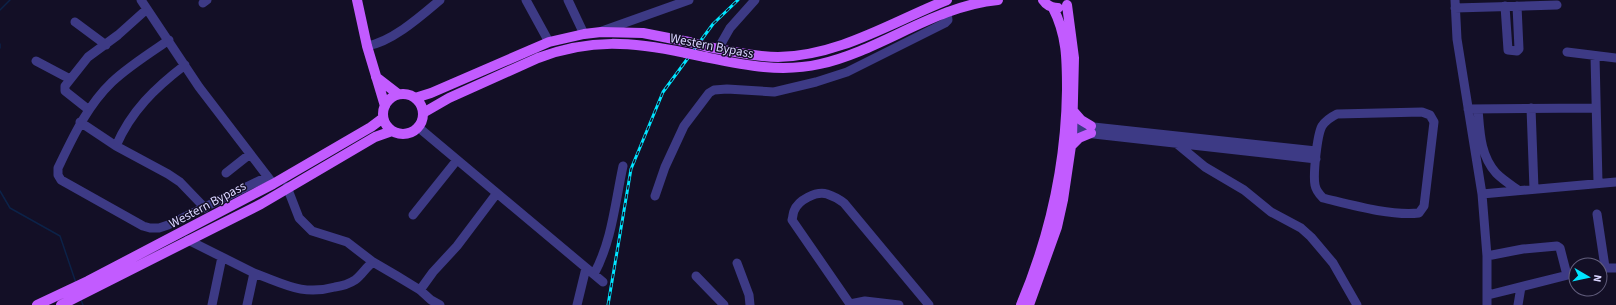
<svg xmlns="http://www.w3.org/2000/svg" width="1616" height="305" font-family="'Source Sans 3',sans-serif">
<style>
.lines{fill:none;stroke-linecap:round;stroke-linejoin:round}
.stream{stroke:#0c2248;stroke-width:1.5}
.minor{stroke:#3d3a85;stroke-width:9}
.major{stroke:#c25bff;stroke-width:10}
.rail-casing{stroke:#00e5ff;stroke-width:3}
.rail{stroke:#130f26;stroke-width:1.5;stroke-dasharray:4.5;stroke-linecap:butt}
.major-bridge{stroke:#c25bff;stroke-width:10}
.labels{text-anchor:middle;stroke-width:3;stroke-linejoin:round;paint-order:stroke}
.street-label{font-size:13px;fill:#d9d4ff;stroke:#130f26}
</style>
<rect width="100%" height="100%" fill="#130f26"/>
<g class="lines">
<path class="stream" d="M0,10L10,0
M0,44V48
M0,191L10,208L60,236L76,283
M81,300L83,305"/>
<path class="minor" d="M141,0L199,87L271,181
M526,0L549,42
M568,0L584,34
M1455,0L1457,39L1482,194L1487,256V305
M203,3L207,0
M1505,6L1508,50L1517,51L1519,49L1517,6
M1455,8L1557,5
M75,22L106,45
M602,31L689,0
M169,40C150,53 129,66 112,82C87,106 73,137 58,168V175L61,180L143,226L150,228H159L168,225L267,177
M367,46C392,42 421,16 440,0
M718,49L730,28L755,0
M1567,52L1616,58
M1595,56L1598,183
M36,61L70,79
M1531,108L1534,189
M1468,109L1596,108
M1478,109C1480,132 1480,155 1496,173C1503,180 1511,185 1518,190
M89,110L65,91V86L88,57L118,35L147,9
M1422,112L1430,115L1434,122L1424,206L1419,213C1390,216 1352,205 1323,198C1320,195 1316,191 1315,185C1313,175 1317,135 1322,126C1326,120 1331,117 1337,114Z
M80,122L116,146L168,174L180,182L205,208
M1066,124L1316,151
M418,127L603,282
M1067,131L1316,159
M1176,143L1205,167L1244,190L1271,212L1301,228L1311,237L1333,263L1357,305
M116,146C131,111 155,88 185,65
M226,173L250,154
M287,187L299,218L312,231L347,242L373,262L397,276L420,290L431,300L440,305
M1482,194L1616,182
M655,196L665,167L684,126L709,93L714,90L727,89L774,92L816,82L847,72L945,23L948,20L947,12
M1597,214L1605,267
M413,215L457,160
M188,240L254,273L247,305
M1487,256L1523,249L1557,246L1560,248L1567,275
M737,263L749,295L750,305
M1600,268H1616
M254,273C285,284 302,296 335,287C342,286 349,284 355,280C362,275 366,267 373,262
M594,274C612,241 615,203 623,166
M696,276L724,305
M420,290L433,272L457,246L497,193
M1488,295L1576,273
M212,305L222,257
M577,305L586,268
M899,305L865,301L850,304L792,220C793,217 793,213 794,211C798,200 816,191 827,194C833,196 839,199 844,203L929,305
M1518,305L1521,287"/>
<path class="major" d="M357,0L367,46L385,106
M1043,0C1047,6 1052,8 1058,8
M708,47C731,51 755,57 778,57C839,56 892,22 947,0
M705,57C744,65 781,73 820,64C882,50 934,6 998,0
M376,77L398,94
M383 114a20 20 0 1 1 40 0a20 20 0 1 1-40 0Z
M415,98L431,93L549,42L584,34L601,32L643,33L689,42
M1074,112L1081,120L1091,126
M423,113L449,98L538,58C591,38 632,42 686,53
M1071,146L1079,138L1091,133
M37,305L88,281L273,184L371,127L383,118
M61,305L261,204L375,137L392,131
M1021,305C1050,236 1066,166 1067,90C1067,60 1067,35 1053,8
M1029,305L1057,227L1063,200L1072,139L1074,58L1067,5"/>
<g class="rail-casing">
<path id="rail" d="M608,305L631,169L663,92L713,24L738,0"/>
</g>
<use href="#rail" class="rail"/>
<path class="major-bridge" d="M689,42L708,47
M686,53L705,57"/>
</g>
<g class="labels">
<g class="street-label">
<text transform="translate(712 45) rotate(11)" y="5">Western Bypass</text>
<text transform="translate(207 204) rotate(-28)" y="5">Western Bypass</text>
</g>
</g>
<g transform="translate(1588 277) rotate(99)"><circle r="19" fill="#130f26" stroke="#625e7d"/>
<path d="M0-3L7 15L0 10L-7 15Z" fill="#00e5ff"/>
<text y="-6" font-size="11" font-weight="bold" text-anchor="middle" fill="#d9d4ff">N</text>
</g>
</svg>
